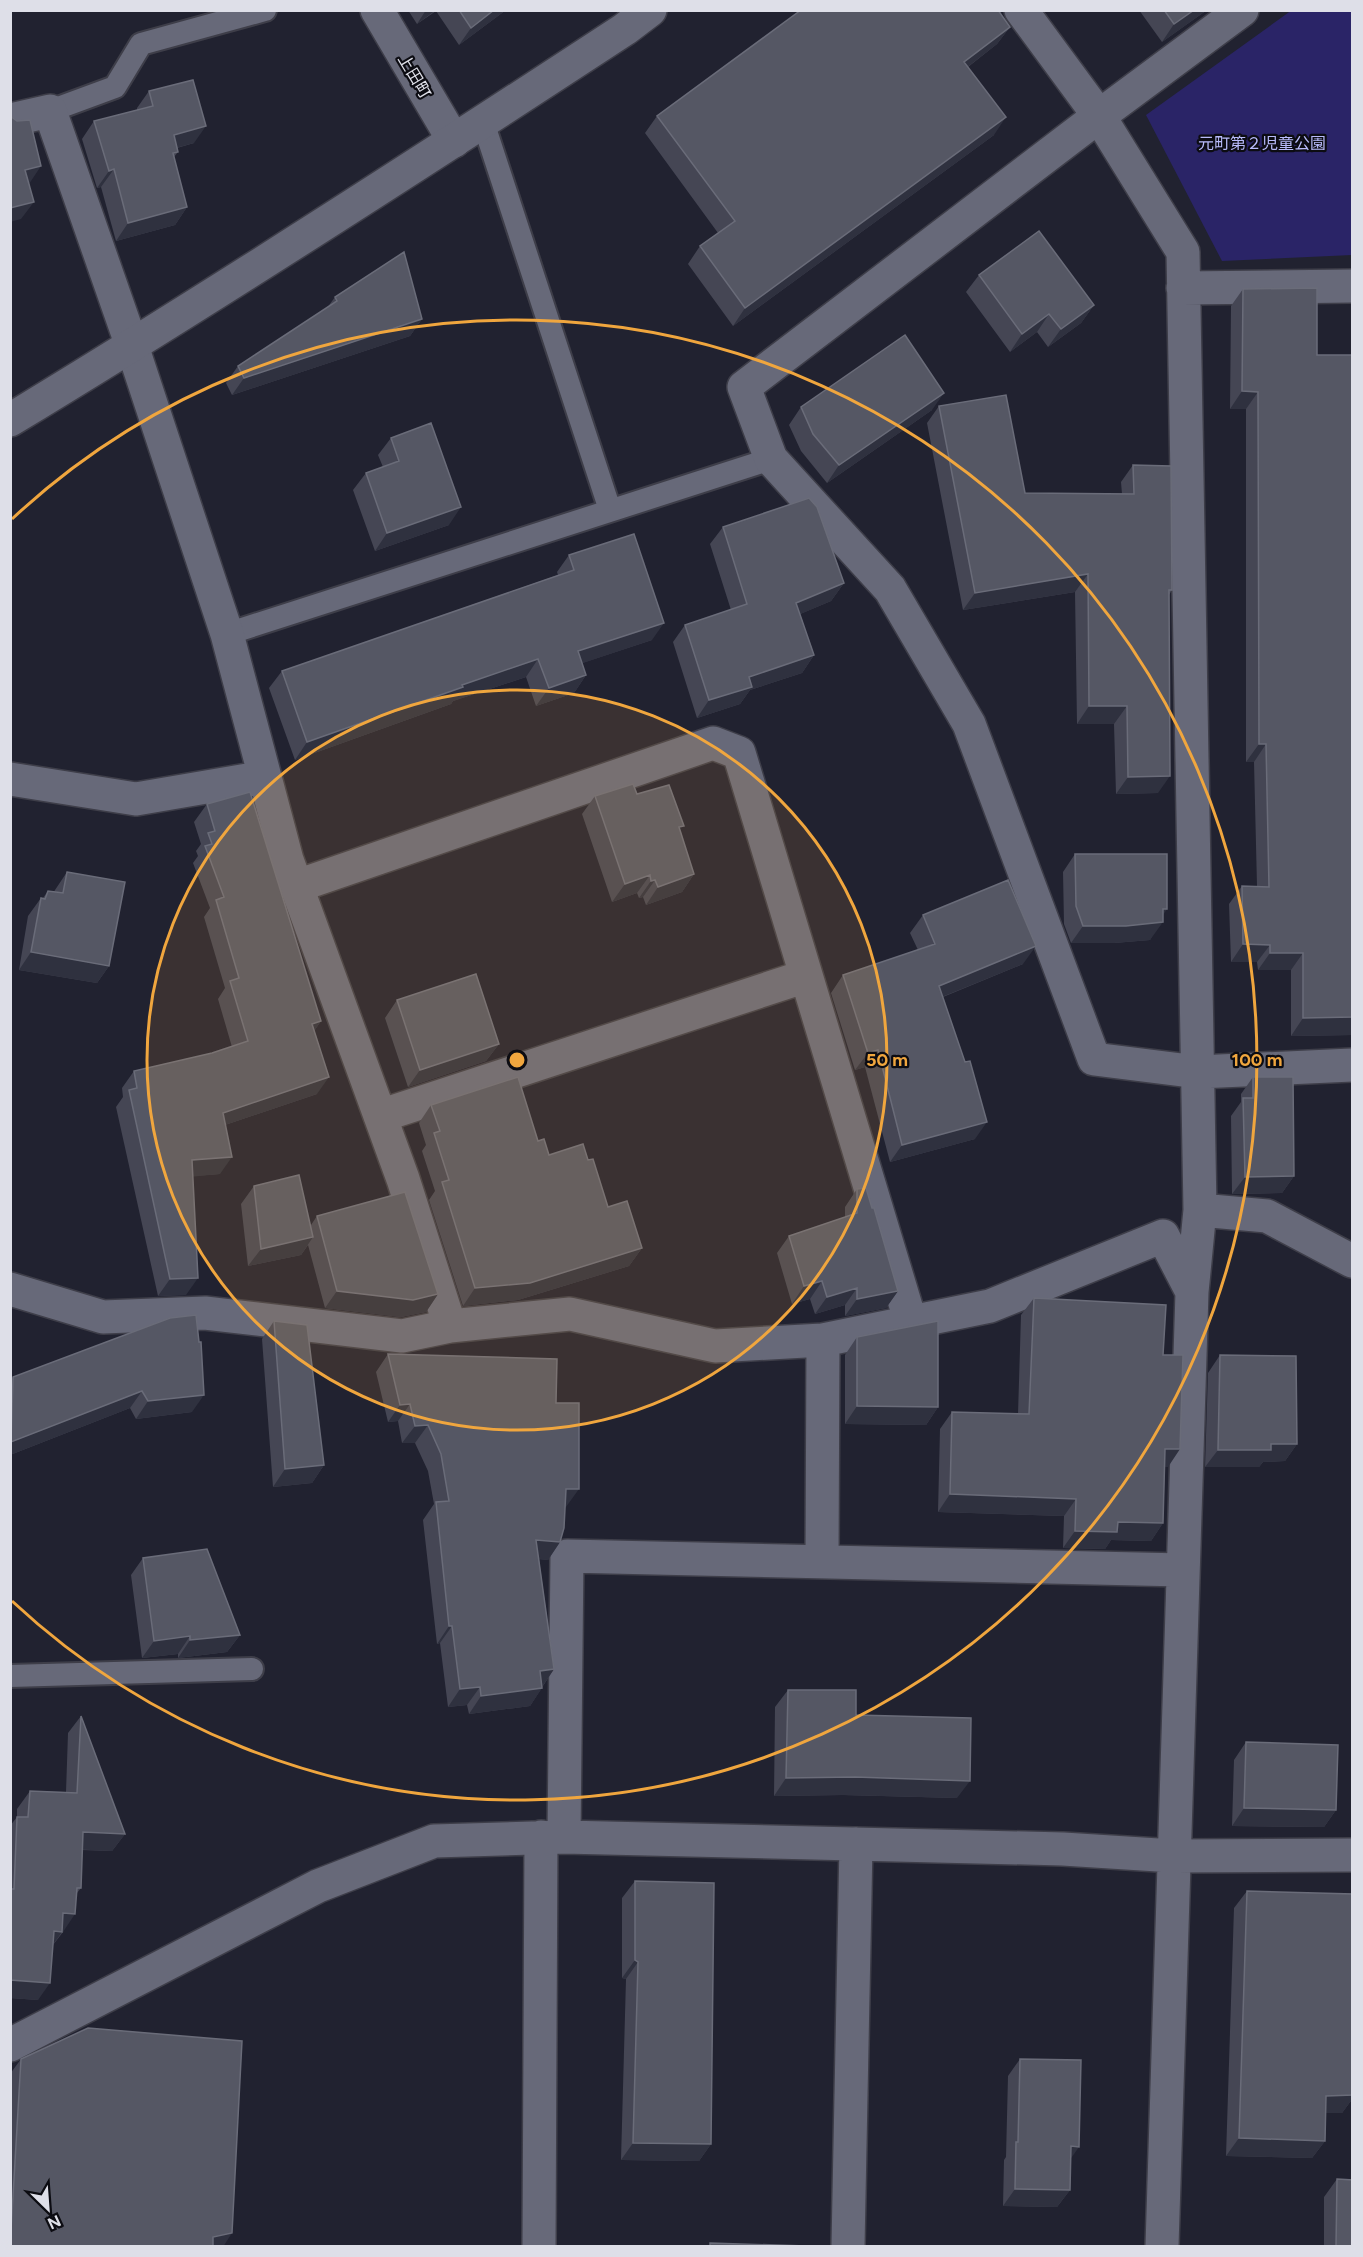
<svg xmlns="http://www.w3.org/2000/svg" width="1363" height="2257" font-family="Figtree,'Noto Sans JP',sans-serif">
<style>
.green{fill:#2a2467}
.lines{fill:none;stroke-linecap:round;stroke-linejoin:round}
.service-casing{stroke:#3e3e49;stroke-width:26}
.minor-casing{stroke:#3e3e49;stroke-width:36}
.tertiary-casing{stroke:#3e3e49;stroke-width:36}
.service{stroke:#676979;stroke-width:22}
.minor{stroke:#676979;stroke-width:33}
.tertiary{stroke:#676979;stroke-width:33}
.wall{fill:#454654}
.shaded-wall{fill:#2f313f}
.building{fill:#555764;stroke:#6a6c79;stroke-width:1.5}
.ring{fill:none;stroke:#f0a63e;stroke-width:3}
.labels{text-anchor:middle;stroke-width:4.5;stroke-linejoin:round;paint-order:stroke}
.street-label{font-size:16px;fill:#dedfe8;stroke:#0c0c12}
.park-label{font-size:16px;fill:#b8bbfa;stroke:#0c0c12}
.centre{fill:#f0a63e;stroke:#0c0c12;stroke-width:3}
.ring-label{font-size:18px;text-anchor:middle;font-weight:bold;fill:#f0a63e;stroke:#0c0c12;stroke-width:4.5;stroke-linejoin:round;paint-order:stroke}
</style>
<rect width="100%" height="100%" fill="#212230"/>
<path class="green" d="M1292,10L1352,11V255L1222,261L1146,115Z"/>
<g class="lines">
<g class="service-casing">
<path id="service" d="M50,111L115,87L141,44L265,10
M483,122L610,510
M227,634L771,459
M10,1676L252,1669"/>
</g>
<g class="minor-casing">
<path id="minor" d="M377,10L454,141
M1021,10L1099,116L1183,252L1200,1210L1192,1292L1162,2246
M1242,10L1099,116L744,387L771,459L890,589L969,724L1094,1059L1198,1072L1352,1065
M10,120L50,111L132,346L227,634L287,860L403,1179L450,1326
M1183,288L1352,286
M10,779L136,799L265,777
M297,886L713,743L739,753L911,1323
M380,1116L806,976
M1200,1210L1267,1216L1352,1261
M10,1289L103,1317L205,1313L402,1336L450,1326L570,1314L715,1346L823,1340L990,1306L1163,1236L1192,1292
M822,1561L823,1340
M564,1837L567,1556L1183,1570
M10,2045L318,1886L434,1841L564,1837L1063,1849L1174,1856L1352,1855
M539,2246L541,1837
M848,2246L856,1844"/>
</g>
<g class="tertiary-casing">
<path id="tertiary" d="M10,420C218,294 422,162 625,29L650,10"/>
</g>
<use href="#service" class="service"/>
<use href="#minor" class="minor"/>
<use href="#tertiary" class="tertiary"/>
</g>
<path class="wall" d="M408,10H506L459,45L436,11L417,24Z
M1139,10H1207L1162,42Z
M1010,27L997,44L968,67L994,135L733,326L688,264L700,246L718,233L645,133L657,116Z
M149,91L194,143L177,148L178,152L174,157L187,207L175,225L116,241L101,187L97,188L82,139L94,121L137,110V108Z
M979,275L1094,305L1081,323L1048,347L1037,332L1010,352L966,292Z
M1243,289L1317,355H1353V1035L1291,1036V970H1258L1257,962H1231L1229,904L1242,886H1257L1254,762H1246V409H1230L1231,306Z
M335,297L422,319L410,336L232,395L226,383L238,366L327,308Z
M939,406L1025,493L1122,494L1121,482L1133,465L1172,590L1169,595L1158,793L1116,794L1114,724H1077L1075,592L963,610L927,423Z
M801,407L932,410L827,483L801,451L789,425Z
M391,438L449,525L375,551L353,490L366,473L383,467L378,455Z
M723,527L844,583L831,601L800,614L814,655L802,673L750,690L740,704L697,718L673,642L685,625L731,610L710,544Z
M569,555L652,640L582,663L586,675L574,693L536,706L526,677L453,701L451,704L295,760L269,688L282,671L558,575L557,572Z
M637,794L680,831L694,874L682,892L646,905L643,897L639,898L637,893L612,902L582,814L595,796Z
M207,804L321,1021L314,1031L317,1094L225,1125L220,1174L193,1176L186,1295L158,1296L116,1107L123,1097L122,1088L134,1071L212,1053L232,1047L218,999L225,988L204,917L210,908L193,863L198,856L196,851L201,844L194,822Z
M1075,854L1163,915L1150,940L1114,943H1071L1064,924L1063,872Z
M67,872L109,966L97,983L19,970L28,916L41,898H43L48,891L54,892L55,890Z
M923,915L1023,964L943,997L975,1139L890,1162L865,1067L855,1070L831,993L843,975L918,950L910,933Z
M397,1000L499,1044L486,1061L408,1087L385,1018Z
M1253,1077L1294,1176L1282,1193L1232,1194L1231,1116L1241,1102V1094Z
M431,1105L538,1141L549,1155L588,1160L608,1207L642,1248L629,1266L518,1300L463,1306L429,1200L435,1191L422,1151L426,1145L419,1123Z
M254,1186L311,1225L317,1216L438,1294L426,1312L401,1317L325,1308L308,1245L301,1255L248,1266L241,1204Z
M857,1189L898,1291L886,1308L845,1316V1305L815,1314L810,1299L792,1304L777,1253L789,1236L845,1217V1207Z
M1034,1298L1163,1355L1168,1467H1165L1163,1523L1151,1541L1111,1540L1105,1549L1063,1548L1064,1516L938,1512L940,1429L952,1412L1018,1414L1021,1315Z
M170,1318L192,1412L136,1419L130,1408L10,1455V1382L13,1377Z
M274,1321L324,1465L312,1483L273,1487L262,1339Z
M857,1337L938,1407L926,1425L845,1424V1355Z
M388,1354L556,1403L566,1507H565L560,1542L548,1560L539,1559L554,1669L530,1706L469,1714L467,1705L448,1707L440,1643L437,1644L423,1520L434,1504L428,1471L415,1443H402L398,1421L388,1422L376,1372Z
M1220,1355L1297,1444L1285,1461L1263,1462L1259,1467H1205L1208,1373Z
M143,1558L240,1635L227,1652L178,1658V1654L142,1658L131,1575Z
M788,1690L856,1715L957,1798L843,1795L774,1796L775,1707Z
M81,1716L125,1834L112,1851L82,1850L81,1888L77,1893L63,1932L53,1945L38,2000L10,1998V1826L17,1817V1809L30,1791L66,1792L68,1733Z
M1246,1742L1336,1810L1324,1827L1232,1826L1234,1760Z
M635,1881L711,2144L699,2161L621,2160L626,1979L622,1978V1898Z
M1247,1891L1353,1894V2098L1342,2113H1326L1325,2141L1312,2158L1226,2156L1234,1908Z
M21,2059L10,2247V2074Z
M1020,2059L1071,2158L1070,2190L1057,2207L1003,2206L1004,2160L1006,2157L1008,2076Z
M1337,2179L1353,2247H1324V2197Z"/>
<path class="shaded-wall" d="M426,10H436L417,24Z
M494,10H506L459,45L471,28Z
M1194,10H1207L1162,42L1174,24Z
M1010,27L997,44L952,79L964,62Z
M1006,117L994,135L733,326L745,308Z
M206,126L194,143L161,152L174,135Z
M41,166L29,184L25,170Z
M114,169L101,187L97,188L109,171Z
M34,202L21,219L10,222V208Z
M187,207L175,225L116,241L128,223Z
M1094,305L1081,323L1048,347L1061,329Z
M1049,314L1037,332L1010,352L1022,334Z
M422,319L410,336L232,395L244,378Z
M1242,391L1258,392L1246,409H1230Z
M944,393L932,410L827,483L839,465Z
M461,507L449,525L375,551L387,533Z
M1088,574L1075,592L963,610L975,593Z
M844,583L831,601L784,621L796,603Z
M664,623L652,640L565,669L578,651Z
M814,655L802,673L750,690L740,704L697,718L709,700L749,677Z
M538,659L526,677L453,701L451,704L295,760L307,742L462,685Z
M586,675L574,693L536,706L549,688Z
M1089,706H1127L1114,724H1077Z
M1259,744H1266L1254,762H1246Z
M1170,776L1158,793L1116,794L1128,777Z
M694,874L682,892L646,905L658,887Z
M650,875L637,893L612,902L625,884Z
M655,880L643,897L639,898L651,881Z
M1163,909H1167L1158,923L1163,922L1150,940L1114,943H1071L1083,926Z
M1243,944L1270,945L1257,962H1231Z
M1036,946L1023,964L927,1003L939,986Z
M31,952L109,966L97,983L19,970Z
M1270,953H1303L1291,970H1258Z
M1353,1017V1035L1291,1036L1303,1018Z
M321,1021L309,1039L312,1024Z
M499,1044L486,1061L408,1087L420,1070Z
M878,1050L865,1067L855,1070L868,1053Z
M329,1077L317,1094L210,1130L223,1113Z
M987,1122L975,1139L890,1162L902,1145Z
M232,1157L220,1174L179,1178L192,1160Z
M1294,1176L1282,1193L1232,1194L1245,1177Z
M313,1237L301,1255L248,1266L261,1249Z
M642,1248L629,1266L518,1300L463,1306L475,1288Z
M198,1278L186,1295L158,1296L170,1279Z
M822,1281L810,1299L792,1304L804,1286Z
M857,1288L845,1305L815,1314L827,1297Z
M337,1291L438,1294L426,1312L401,1317L325,1308Z
M898,1291L886,1308L845,1316L857,1299Z
M142,1391L130,1408L10,1455L11,1442Z
M204,1395L192,1412L136,1419L148,1401Z
M410,1404L398,1421L388,1422L400,1405Z
M857,1406L938,1407L926,1425L845,1424Z
M428,1425L415,1443H402L415,1426Z
M1271,1444H1297L1285,1461L1263,1462L1259,1467H1205L1218,1450Z
M1165,1449H1180L1168,1467H1153Z
M324,1465L312,1483L273,1487L285,1469Z
M566,1489H579L566,1507L553,1506Z
M950,1494L1076,1499L1064,1516L938,1512Z
M1118,1522L1163,1523L1151,1541L1111,1540L1105,1549L1063,1548L1075,1531Z
M536,1540L560,1542L548,1560L524,1558Z
M449,1626H452L440,1643L437,1644Z
M240,1635L227,1652L178,1658L190,1640Z
M190,1636L178,1654L142,1658L154,1641Z
M554,1669L542,1687L540,1671Z
M480,1687L467,1705L448,1707L460,1689Z
M542,1688L530,1706L469,1714L481,1696Z
M855,1777L970,1781L957,1798L843,1795L774,1796L786,1778Z
M1244,1808L1336,1810L1324,1827L1232,1826Z
M83,1832L125,1834L112,1851L70,1849Z
M63,1913L75,1914L63,1932L51,1931Z
M54,1931L62,1932L50,1949Z
M635,1960L638,1962L626,1979L622,1978Z
M10,1980L50,1983L38,2000L10,1998Z
M1353,2095V2098L1342,2113H1314L1326,2096Z
M1239,2138L1325,2141L1312,2158L1226,2156Z
M633,2143L711,2144L699,2161L621,2160Z
M1071,2146L1079,2147L1067,2164Z
M1015,2189L1070,2190L1057,2207L1003,2206Z
M232,2233L223,2247H206L213,2237Z"/>
<path class="building" d="M459,10H494L471,28Z
M801,10H998L1010,27L964,62L1006,117L745,308L700,246L735,221L657,116Z
M1164,10H1194L1174,24Z
M193,80L206,126L174,135L178,152L173,153L187,207L128,223L114,169L109,171L94,121L153,106L149,91Z
M10,116L17,121L30,120L41,166L25,170L34,202L10,208Z
M1039,231L1094,305L1061,329L1049,314L1022,334L979,275Z
M404,252L422,319L244,378L238,366L337,301L335,297Z
M1317,288V355H1353V1017L1303,1018V953H1270V945L1243,944L1242,886L1269,887L1266,744H1259L1258,392L1242,391L1243,289Z
M905,335L944,393L839,465L813,434L801,407Z
M1006,395L1025,493L1134,494L1133,465L1171,466L1172,590H1169L1170,776L1128,777L1127,706H1089L1088,574L975,593L939,406Z
M431,423L461,507L387,533L366,473L399,461L391,438Z
M809,498L817,507L844,583L796,603L814,655L749,677L752,687L709,700L685,625L747,604L723,527Z
M634,534L664,623L578,651L586,675L549,688L538,659L462,685L463,687L307,742L282,671L574,570L569,555Z
M633,784L637,794L669,785L684,826L679,827L694,874L658,887L655,880L651,881L650,875L625,884L595,796Z
M250,792L321,1021L312,1024L329,1077L223,1113L232,1157L192,1160L198,1278L170,1279L129,1090L137,1088L134,1071L212,1053L248,1041L230,981L239,978L216,900L224,897L205,846L212,844L208,833L215,831L207,804Z
M1075,854H1167V909H1163V922L1126,926H1083L1076,906Z
M67,872L125,882L109,966L31,952L41,898L45,899L48,891L63,893Z
M1008,880L1036,946L939,986L965,1062L970,1061L987,1122L902,1145L878,1050L868,1053L843,975L935,944L923,915Z
M476,974L499,1044L420,1070L397,1000Z
M518,1077L538,1141L544,1139L549,1155L583,1144L588,1160L593,1159L608,1207L627,1201L642,1248L530,1283L475,1288L442,1182L449,1180L434,1133L440,1131L431,1105Z
M1253,1077H1293L1294,1176L1245,1177L1243,1098H1253Z
M299,1175L313,1237L261,1249L254,1186Z
M866,1188L872,1208H874L898,1291L857,1299V1288L827,1297L822,1281L804,1286L789,1236L857,1213V1189Z
M405,1192L438,1294L413,1300L337,1291L317,1216Z
M1034,1298L1166,1305L1163,1355H1183L1180,1449H1165L1163,1523L1118,1522L1117,1532L1075,1531L1076,1499L950,1494L952,1412L1029,1414Z
M196,1315L199,1342H201L204,1395L148,1401L142,1391L11,1442L13,1377L170,1318Z
M274,1321L307,1325L324,1465L285,1469Z
M938,1321V1407L857,1406V1337Z
M388,1354L557,1359L556,1403H579V1489H566L564,1528L560,1542L536,1540L554,1669L540,1671L542,1688L481,1696L480,1687L460,1689L452,1626H449L436,1502L449,1501L441,1454L428,1425L415,1426L410,1404L400,1405Z
M1220,1355L1296,1356L1297,1444H1271V1450H1218Z
M207,1549L240,1635L190,1640V1636L154,1641L143,1558Z
M788,1690H856V1715L971,1718L970,1781L855,1777L786,1778Z
M81,1716L125,1834L83,1832L81,1888H77L75,1914L63,1913L62,1932L54,1931L50,1983L10,1980V1889H14L17,1817H28L30,1791L77,1793Z
M1246,1742L1338,1745L1336,1810L1244,1808Z
M635,1881L714,1883L711,2144L633,2143L638,1962L635,1960Z
M1247,1891L1353,1894V2095L1326,2096L1325,2141L1239,2138Z
M88,2028L242,2041L232,2233L213,2237V2247H10L21,2059Z
M1020,2059L1081,2060L1079,2147L1071,2146L1070,2190L1015,2189L1016,2142H1018Z
M1337,2179L1353,2180V2247H1336Z
M710,2243L806,2246V2247H710Z"/>
<circle cx="517" cy="1060" r="370" fill="#f0a63e" fill-opacity=".12"/>
<g class="ring">
<circle cx="517" cy="1060" r="370"/>
<path d="M12 519A740 740 0 1 1 12 1601"/>
</g>
<g class="labels">
<g class="street-label">
<text transform="translate(415 76) rotate(59)" y="6">上田町</text>
</g>
<g class="park-label">
<text x="1262" y="149">元町第２児童公園</text>
</g>
</g>
<circle cx="517" cy="1060" r="9" class="centre"/>
<g class="ring-label">
<text x="887" y="1066">50 m</text>
<text x="1257" y="1066">100 m</text>
</g>
<rect width="1363" height="2257" fill="none" stroke="#dedfe8" stroke-width="24"/>
<g transform="translate(48 2209) rotate(155)" stroke="#0c0c12" stroke-width="4.5" paint-order="stroke">
<path d="M0-4.5L10 22L0 15L-10 22Z" fill="#dedfe8"/>
<text y="-9" font-size="16" font-weight="bold" text-anchor="middle" fill="#dedfe8">N</text>
</g>
</svg>
